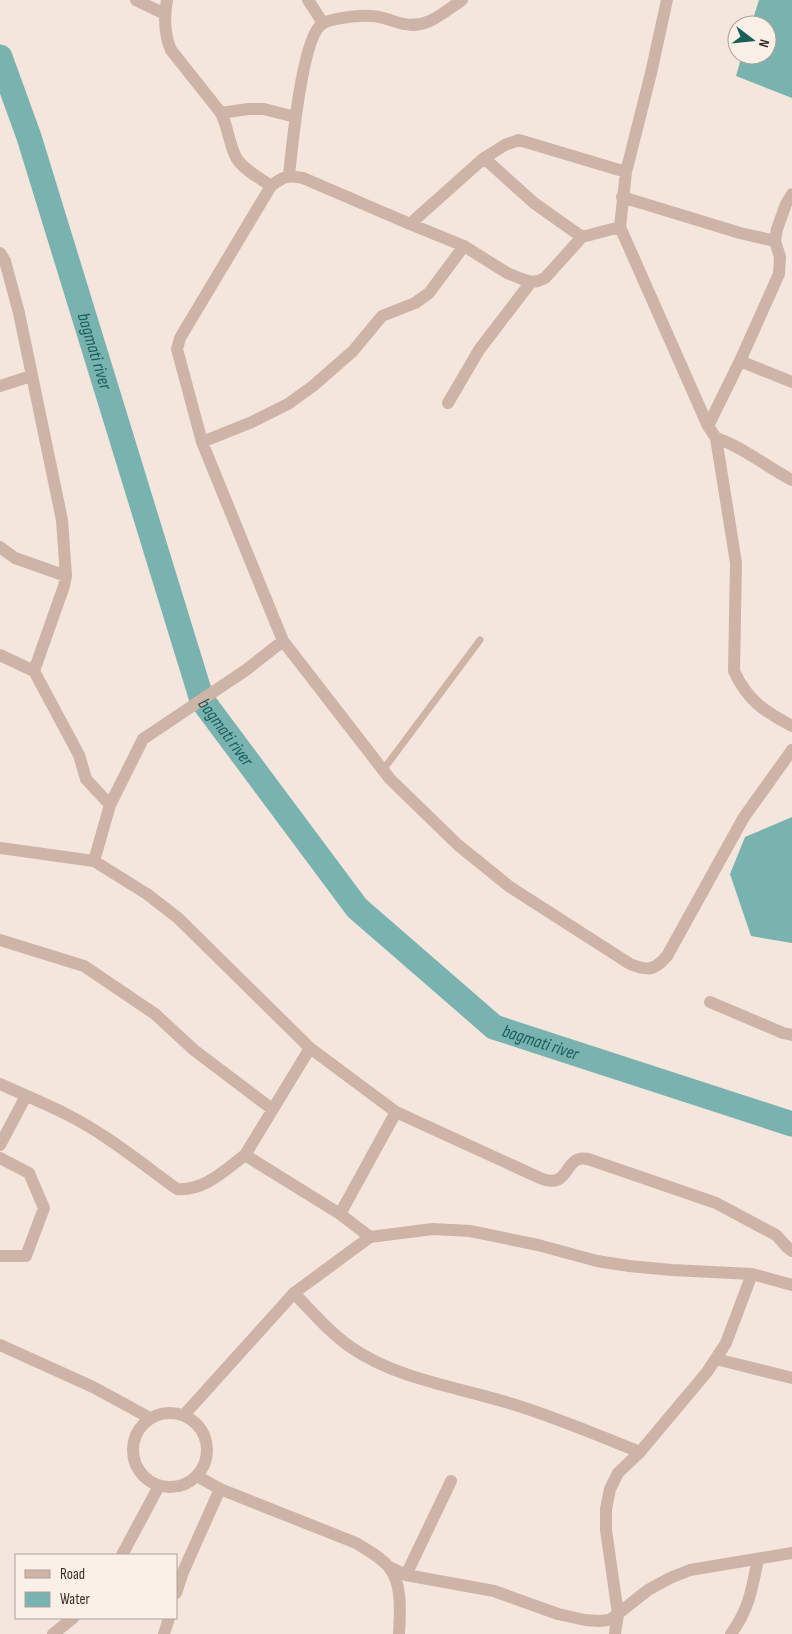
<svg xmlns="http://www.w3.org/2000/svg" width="792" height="1634" font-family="'Sofia Sans Condensed',sans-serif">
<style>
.water{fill:#78b3af}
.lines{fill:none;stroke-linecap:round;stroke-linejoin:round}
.river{stroke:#78b3af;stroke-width:25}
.service{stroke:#cdb4a6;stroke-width:7}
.minor{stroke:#cdb4a6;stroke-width:12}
.tertiary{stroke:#cdb4a6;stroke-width:12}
.labels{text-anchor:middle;stroke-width:4.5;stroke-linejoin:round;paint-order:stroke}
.water-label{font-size:18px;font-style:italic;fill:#1a5e5b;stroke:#fbf0e8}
</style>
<rect width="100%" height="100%" fill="#f4e6dc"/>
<path class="water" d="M759,0H792V98L736,76L742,55H767V25H751Z
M792,817V943L751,936L730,874L745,837Z"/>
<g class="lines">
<path class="river" id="s1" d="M0,57L29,137L202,700L357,908L494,1027L792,1124"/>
<path class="service" d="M383,770L480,640"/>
<path class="minor" d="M136,0L165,14
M167,0C164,17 164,34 171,50L221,113C228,127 230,148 237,159C244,170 260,178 271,186
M308,0L323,23
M667,0L651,73L626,172L620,227L708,426L716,438L736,563L734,671C747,700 765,712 792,726
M221,113L248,109H264L295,117
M484,158L505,145L519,140L626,172
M289,175C292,148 302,37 322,24C331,18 360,15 371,16C383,16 393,22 404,24C427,29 444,12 462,0
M622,197L740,233L775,241
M410,224L484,158L534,203L582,237
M0,253L5,261L19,313L62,520L66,576L64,586L34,671
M740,361L779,274L780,257L775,241L777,229L786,204L792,194
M0,386L31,376
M448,403L479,350L531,282
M708,426L740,361L792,382
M716,438C743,447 767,467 792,480
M202,442L252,422L288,404L313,386L353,351L382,316L415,303L429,293L464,246
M0,547L15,558L66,576
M283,641L202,442L177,349L180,338L271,186C284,176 287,175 303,178L410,224L464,246L507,273L522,279L531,282L538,281L545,278L582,237L620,227
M0,655L34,671L79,755L86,779L110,805
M0,848L94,861L147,894L178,918L310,1048L245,1155
M94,861L110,805L143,739L246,670L283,641L390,779L458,845L510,887L630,964C648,971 654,971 667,956L744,817L792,750
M0,940L84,966L155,1014L194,1050L272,1109
M710,1002L783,1033L792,1035
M310,1048L396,1112L540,1178C572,1191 562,1154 588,1159L716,1203L776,1235L787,1247L792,1251
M0,1084C22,1094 44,1103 66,1114C106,1134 141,1163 177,1189C204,1191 224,1171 245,1155L340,1214L370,1237
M0,1145L26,1096
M0,1158L29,1173L44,1208L26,1256H0
M340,1214L396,1112
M294,1293C312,1312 330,1333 352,1348C397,1379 457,1387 509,1403C553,1416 597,1435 640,1452L618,1473L610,1489L606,1509V1530L618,1614L615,1634
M716,1359L792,1378
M640,1452L707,1372L726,1343L752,1274
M406,1575L451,1481
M176,1593L183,1572L220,1489
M164,1634L169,1618
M731,1634C749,1609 752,1589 758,1559"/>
<path class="tertiary" d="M0,1345L93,1387L150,1418
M133 1450a37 37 0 1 1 74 0a37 37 0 1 1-74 0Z
M184,1415L294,1293L370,1237L433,1229L470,1231L538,1245L597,1261L629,1266L672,1270L752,1274L792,1285
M197,1476L220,1489L356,1543C367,1550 379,1556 388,1566C403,1583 400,1613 399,1634
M122,1555L159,1486
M389,1567L406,1575L494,1591L558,1614L585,1620L598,1621L610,1620L648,1590L670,1578L690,1570L792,1553
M53,1634L73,1618"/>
</g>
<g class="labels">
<g class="water-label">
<text dy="6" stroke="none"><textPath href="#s1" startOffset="309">bagmati river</textPath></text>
<text dy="6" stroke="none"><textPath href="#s1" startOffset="714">bagmati river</textPath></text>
<text dy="6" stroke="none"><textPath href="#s1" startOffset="1164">bagmati river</textPath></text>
</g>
</g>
<rect x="15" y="1554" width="162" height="65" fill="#fbf0e8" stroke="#ada19b"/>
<rect x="25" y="1570" width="25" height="8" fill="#cdb4a6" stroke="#ada19b"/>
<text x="60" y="1579" font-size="15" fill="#392b28">Road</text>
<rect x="25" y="1592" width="25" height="15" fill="#78b3af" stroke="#ada19b"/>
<text x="60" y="1604" font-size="15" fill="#392b28">Water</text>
<g transform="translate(752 40) rotate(106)"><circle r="24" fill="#fbf0e8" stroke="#ada19b"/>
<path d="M0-4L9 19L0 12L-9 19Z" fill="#1a5e5b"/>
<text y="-8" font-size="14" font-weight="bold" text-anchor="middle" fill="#392b28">N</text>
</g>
</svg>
